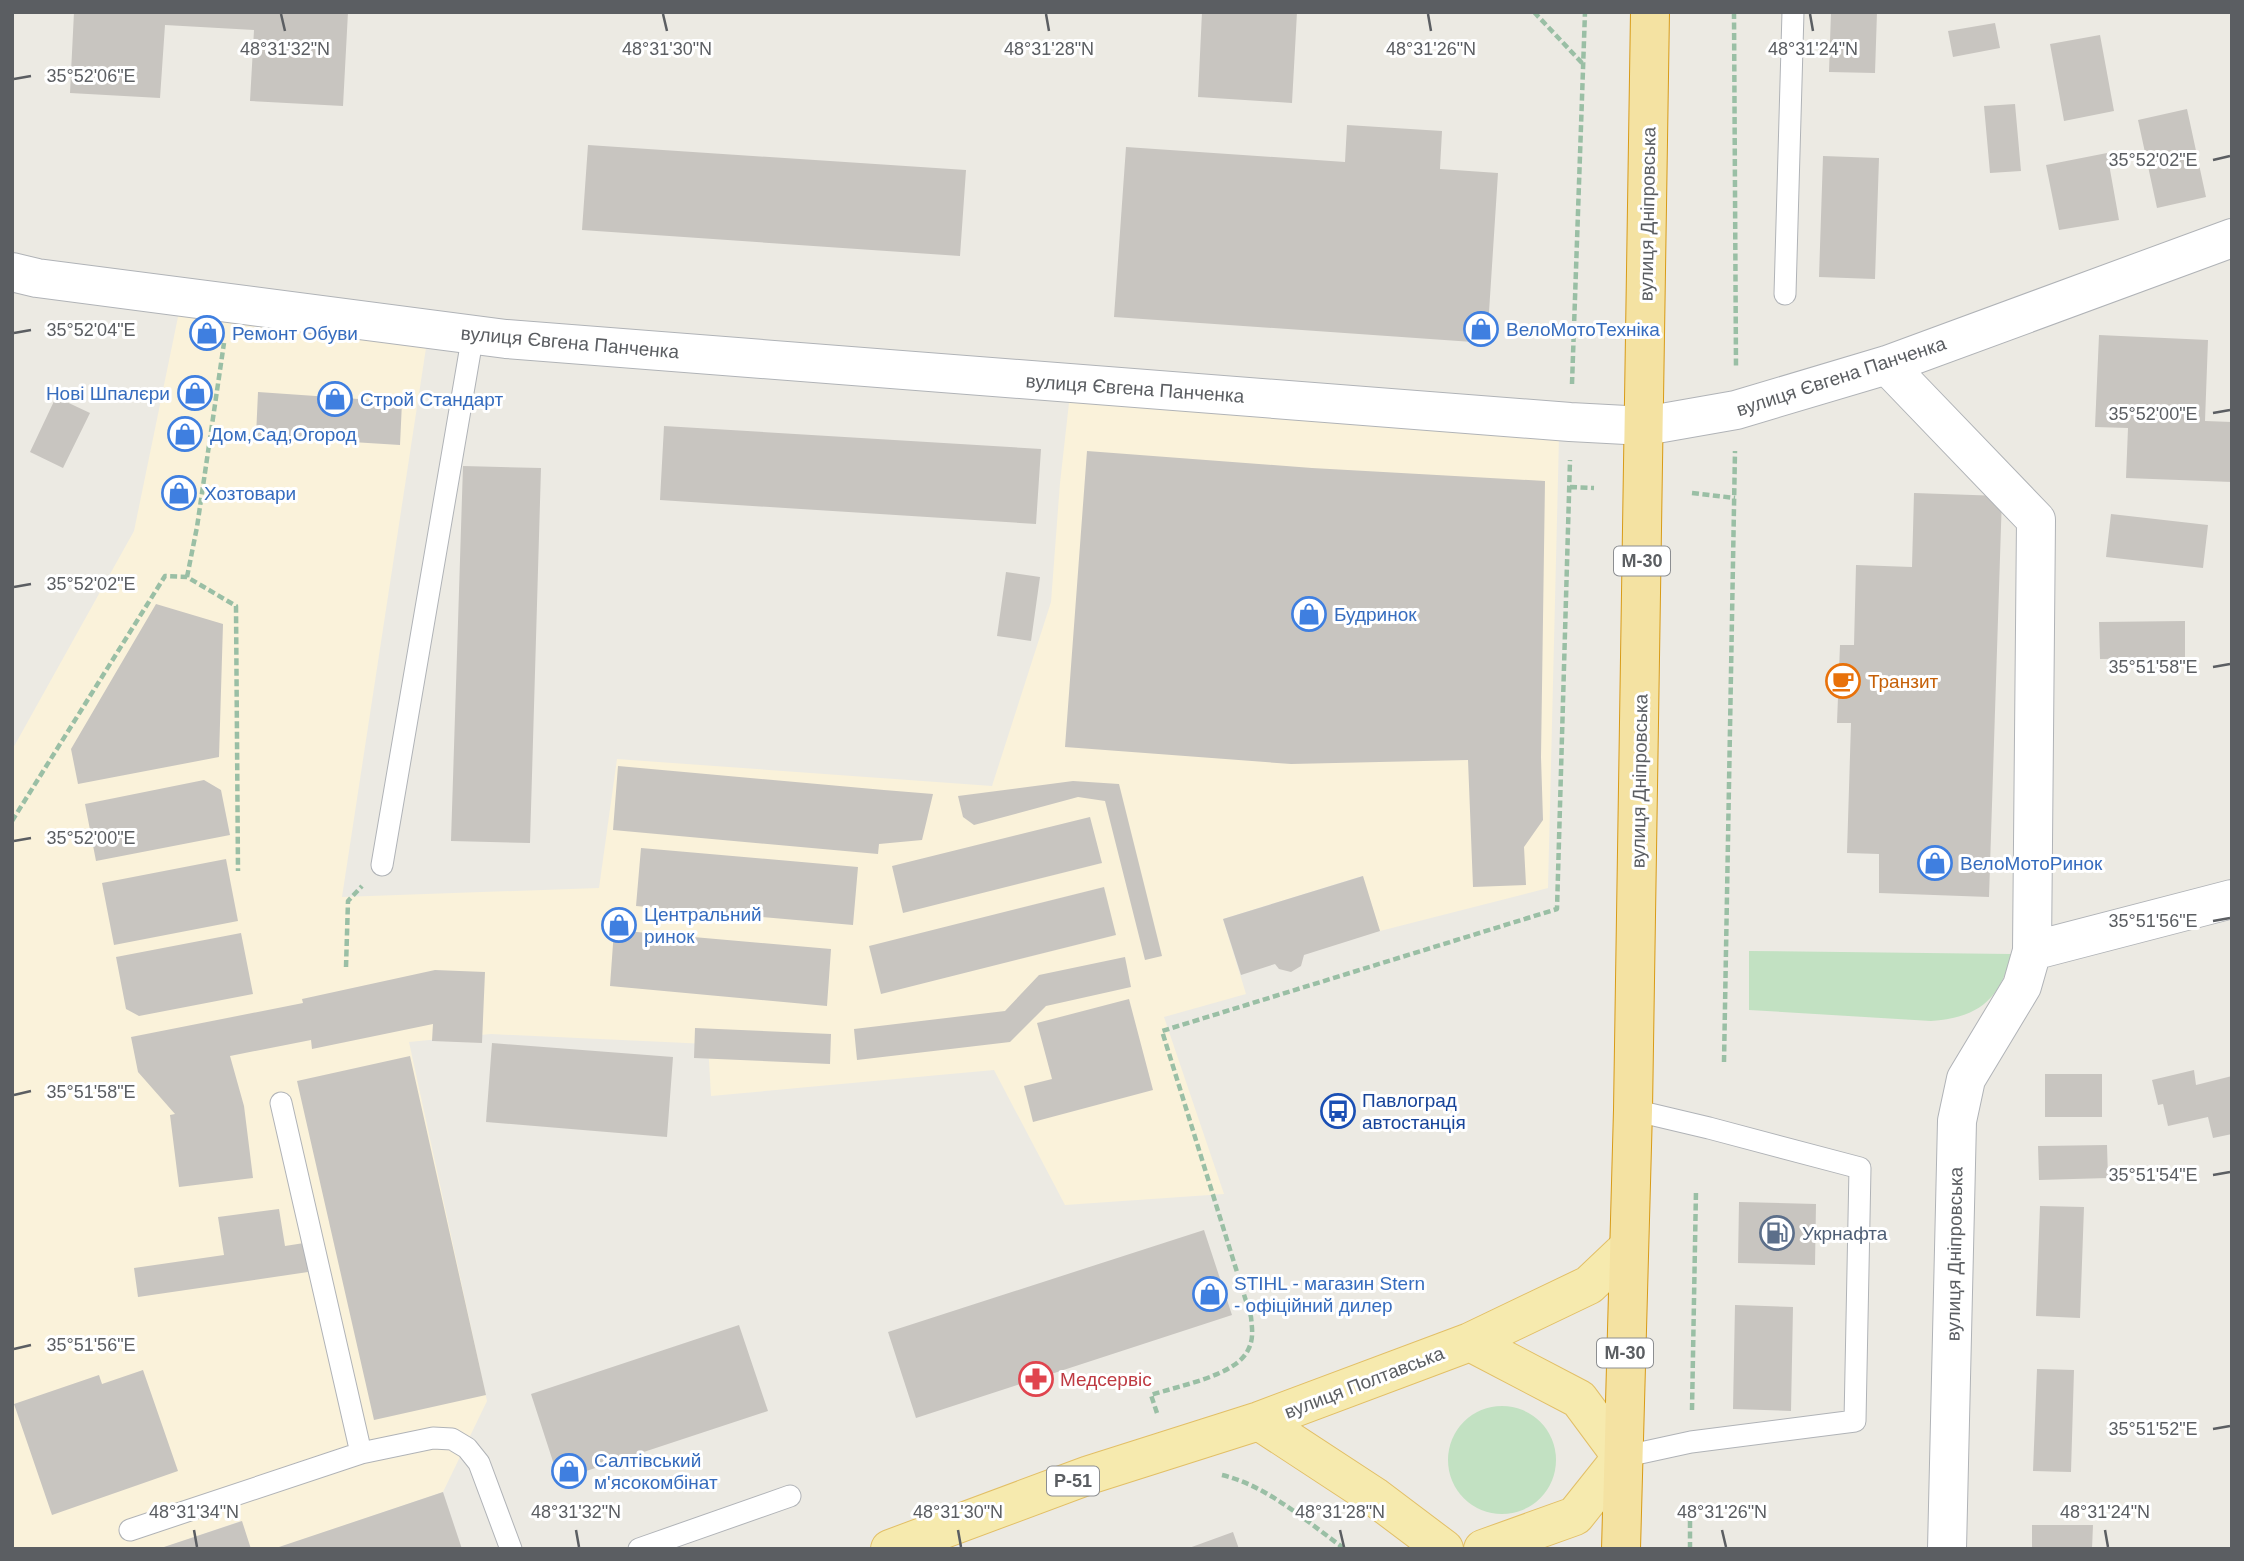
<svg xmlns="http://www.w3.org/2000/svg" width="2244" height="1561" font-family="Arial,sans-serif">
<style>
.commercial{fill:#faf2da}
.green{fill:#c2e1c2}
.building{fill:#c8c5c0}
.lines{fill:none;stroke-linecap:round;stroke-linejoin:round}
.service-casing{stroke:#b0b3b7;stroke-width:23}
.minor-casing{stroke:#b0b3b7;stroke-width:40}
.primary-casing{stroke:#e2bf66;stroke-width:40}
.trunk-casing{stroke:#d89b17;stroke-width:40}
.path{stroke:#9abfa5;stroke-width:4.5;stroke-dasharray:7 3.5;stroke-linecap:butt}
.service{stroke:#fff;stroke-width:21}
.minor{stroke:#fff;stroke-width:38}
.primary{stroke:#f6eaae;stroke-width:38}
.trunk{stroke:#f4e2a2;stroke-width:38}
.ticks{fill:none;stroke:#5b5e62;stroke-width:2.5}
.labels{text-anchor:middle;stroke-width:6;stroke-linejoin:round;paint-order:stroke}
.shield{fill:#fff;stroke:#8c8e91;stroke-width:2}
.shield-label{font-size:18px;font-weight:bold;fill:#5b5e62}
.street-label{font-size:19px;fill:#5b5e62;stroke:#fff}
.shop-label{font-size:19px;fill:#366cbe;stroke:#fff;text-anchor:start}
.food-label{font-size:19px;fill:#c56008;stroke:#fff;text-anchor:start}
.transit-label{font-size:19px;fill:#164399;stroke:#fff;text-anchor:start}
.service-label{font-size:19px;fill:#4e5e75;stroke:#fff;text-anchor:start}
.health-label{font-size:19px;fill:#be3a42;stroke:#fff;text-anchor:start}
.ticks-label{font-size:18px;text-anchor:middle;fill:#5b5e62;stroke:#fff;stroke-width:6;stroke-linejoin:round;paint-order:stroke}
</style>
<rect width="100%" height="100%" fill="#eceae3"/>
<path class="commercial" d="M179,312L426,348L342,897L599,888L617,759L992,786L1051,602L1060,483L1070,394L1559,437L1548,888L1380,931L1362,876L1223,919L1246,994L1164,1017L1224,1194L1065,1205L994,1070L711,1096L708,1044L491,1034L409,1042L487,1401L443,1492L275,1549H251L241,1521L159,1549H12V750L134,531Z"/>
<path class="green" d="M1749,951L2011,954C2001,1000 1977,1018 1931,1021L1749,1010Z
M1448 1460a54 54 0 1 1 108 0a54 54 0 1 1-108 0Z"/>
<path class="building" d="M74,12H348L343,106L250,101L254,30L165,25L160,98L70,93Z
M1202,12H1297L1292,103L1198,97Z
M1831,12H1877L1875,73L1829,72Z
M1995,23L2000,48L1953,57L1948,31Z
M2100,35L2114,111L2064,121L2050,44Z
M2015,104L2021,171L1990,173L1984,106Z
M2187,109L2206,197L2157,208L2138,120Z
M1347,125L1442,131L1440,169L1498,173L1487,343L1114,317L1126,147L1345,162Z
M588,145L966,170L960,256L582,230Z
M2107,153L2119,220L2059,230L2046,165Z
M1823,156L1879,158L1875,279L1819,277Z
M2099,335L2208,340L2205,421L2232,422V482L2126,478L2128,428L2095,427Z
M258,392L402,402L400,445L256,436Z
M56,397L90,413L63,468L30,452Z
M664,426L1041,449L1036,524L660,500Z
M1087,451L1312,468L1545,481L1541,757L1543,820L1524,847L1526,885L1473,887L1468,760L1291,764L1065,747Z
M463,466L541,468L530,843L451,841Z
M1914,493L2002,496L1989,897L1879,893V854L1847,853L1851,723H1837L1840,645H1854L1856,565L1912,567Z
M2111,514L2208,525L2203,568L2106,557Z
M1006,572L1040,577L1031,641L997,636Z
M156,604L223,624L219,757L78,784L71,749Z
M2185,621V658L2100,659L2099,622Z
M618,766L884,790L933,794L922,840L879,844L878,854L613,830Z
M204,780L221,790L230,835L96,861L85,804Z
M1073,781L1119,784L1162,956L1145,960L1105,801L1078,797L974,825L963,817L958,796Z
M1090,817L1102,863L903,913L892,866Z
M641,848L858,867L853,925L636,906Z
M226,859L238,921L114,945L102,883Z
M1363,876L1380,931L1304,955L1301,966L1291,972L1279,969L1275,964L1241,975L1223,919Z
M1104,887L1116,935L881,994L869,946Z
M614,930L831,949L827,1006L610,986Z
M241,933L253,994L139,1016L126,1009L116,957Z
M1125,957L1131,987L1046,1006L1010,1042L857,1060L854,1029L1005,1011L1039,975Z
M435,970L485,972L482,1043L432,1041L433,1024L312,1049L311,1040L230,1056L244,1106L253,1178L179,1187L170,1115L175,1114L138,1072L131,1037L303,1003L302,999Z
M1129,999L1153,1090L1033,1122L1024,1086L1052,1079L1037,1023Z
M695,1028L831,1034L830,1064L694,1058Z
M492,1043L673,1057L667,1137L486,1122Z
M410,1056L486,1395L374,1420L297,1081Z
M2194,1070L2196,1085L2232,1076V1134L2213,1138L2208,1117L2168,1126L2163,1104L2158,1105L2152,1080Z
M2045,1074H2102V1117H2045Z
M2107,1145L2108,1178L2039,1180L2038,1146Z
M1739,1202L1816,1204L1815,1265L1738,1263Z
M2040,1206L2084,1207L2080,1318L2036,1316Z
M279,1209L285,1246L304,1243L308,1272L138,1297L134,1268L224,1255L218,1217Z
M1204,1230L1232,1315L916,1418L888,1332Z
M1735,1305L1793,1307L1791,1411L1733,1409Z
M739,1325L768,1411L559,1480L531,1394Z
M2037,1369L2074,1370L2071,1472L2033,1471Z
M143,1370L178,1471L52,1515L14,1404L99,1375L102,1384Z
M443,1492L462,1549H276V1548Z
M242,1521L251,1549H161V1548Z
M2032,1525H2093L2092,1549H2032Z
M1233,1532L1239,1549H1189V1548Z"/>
<g class="lines">
<g class="service-casing">
<path id="service" d="M1785,294L1793,12
M382,865L473,334
M281,1103L361,1453
M1622,1457L1691,1442L1855,1421L1860,1168L1709,1128L1633,1110
M130,1530L361,1453L433,1438L452,1439L467,1448L479,1463L511,1549
M639,1549L790,1496"/>
</g>
<g class="minor-casing">
<path id="minor" d="M12,272L37,278L506,339L1570,422L1645,426L1736,410L1887,365L2232,238
M1887,365L2036,520L2032,951L2022,986L1966,1079L1957,1121L1947,1549
M2032,951L2232,899"/>
</g>
<g class="primary-casing">
<path id="primary" d="M1470,1342L1579,1399L1622,1457L1575,1516L1483,1549
M1259,1421L1375,1497L1444,1549
M890,1549L1089,1475L1259,1421L1470,1342L1589,1285L1628,1248"/>
</g>
<g class="trunk-casing">
<path id="trunk" d="M1621,1549L1633,1110L1650,12"/>
</g>
<path class="path" d="M1534,12L1583,64
M1734,12L1736,368
M1572,384L1585,12
M1570,487L1594,488
M1692,493L1735,498
M187,577L197,527L224,343
M12,821L165,576L187,577L236,606L238,871
M346,967L348,901L362,886
M1724,1062L1735,451
M1692,1410L1696,1190
M1157,1413L1151,1395C1177,1386 1236,1376 1248,1350C1254,1339 1252,1328 1251,1317L1162,1031L1557,909L1570,460
M1222,1475C1268,1486 1307,1522 1345,1549
M1690,1549V1521"/>
<use href="#service" class="service"/>
<use href="#minor" class="minor"/>
<use href="#primary" class="primary"/>
<use href="#trunk" class="trunk"/>
</g>
<path class="ticks" d="M281,14L285,31M663,14L667,31M1046,14L1049,31M1428,14L1431,31M1810,14L1813,31M14,79L31,76M2213,160L2230,156M14,333L31,330M2213,413L2230,410M14,587L31,584M2213,667L2230,664M14,841L31,838M2213,921L2230,918M14,1095L31,1091M2213,1175L2230,1172M14,1349L31,1345M2213,1429L2230,1426M194,1530L197,1547M576,1530L579,1547M958,1530L961,1547M1340,1530L1344,1547M1722,1530L1726,1547M2105,1530L2108,1547"/>
<defs>
<g id="shop-ring" transform="scale(1.75)"><circle r="9.5" fill="#fff" stroke="#3f7fe0" stroke-width="1.5"/><path d="M-5-2.5h2.3a2.7 3.5 0 0 1 5.4 0H5L5.5 6h-11ZM-1.5-2.5h3a1.5 2.3 0 0 0-3 0Z" fill="#3f7fe0"/></g>
<g id="cafe-ring" transform="scale(1.75)"><circle r="9.5" fill="#fff" stroke="#e8710a" stroke-width="1.5"/><path d="M-5.5-4.5H6V0H3Q3 3.5 0 3.5H-2.5Q-5.5 3.5-5.5 0ZM3-3.2v2h1.7v-2ZM-6 4.5H4V6H-6Z" fill="#e8710a"/></g>
<g id="bus-ring" transform="scale(1.75)"><circle r="9.5" fill="#fff" stroke="#1a4fb4" stroke-width="1.5"/><path d="M-5-6H5V4H4V6H2V4H-2V6H-4V4H-5ZM-3.5-4V0h7V-4ZM-3.5 1.2v1.5H-2V1.2ZM2 1.2v1.5H3.5V1.2Z" fill="#1a4fb4"/></g>
<g id="fuel-ring" transform="scale(1.75)"><circle r="9.5" fill="#fff" stroke="#5c6f8a" stroke-width="1.5"/><path d="M-5.5-6h7V0h2V4h1.3V-2.5L3-4.5l.8-.8L6-3V5H2.5V1h-1V6h-7ZM-4.2-4.7v3.2H.2V-4.7Z" fill="#5c6f8a"/></g>
<g id="pharmacy-ring" transform="scale(1.75)"><circle r="9.5" fill="#fff" stroke="#e0444e" stroke-width="1.5"/><path d="M-2-6h4v4h4v4h-4v4h-4v-4h-4v-4h4Z" fill="#e0444e"/></g>
</defs>
<g fill-rule="evenodd">
<use href="#shop-ring" x="1481" y="329"/>
<use href="#shop-ring" x="207" y="333"/>
<use href="#shop-ring" x="195" y="393"/>
<use href="#shop-ring" x="335" y="399"/>
<use href="#shop-ring" x="185" y="434"/>
<use href="#shop-ring" x="179" y="493"/>
<use href="#shop-ring" x="1309" y="614"/>
<use href="#cafe-ring" x="1843" y="681"/>
<use href="#shop-ring" x="1935" y="863"/>
<use href="#shop-ring" x="619" y="925"/>
<use href="#bus-ring" x="1338" y="1111"/>
<use href="#fuel-ring" x="1777" y="1233"/>
<use href="#shop-ring" x="1210" y="1294"/>
<use href="#pharmacy-ring" x="1036" y="1379"/>
<use href="#shop-ring" x="569" y="1471"/>
</g>
<g class="labels">
<g class="shield">
<rect x="1614" y="546.5" width="56" height="29" rx="5"/>
<rect x="1597" y="1338.5" width="56" height="29" rx="5"/>
<rect x="1047" y="1466.5" width="52" height="29" rx="5"/>
</g>
<g class="shield-label">
<text x="1642" y="567">М-30</text>
<text x="1625" y="1359">М-30</text>
<text x="1073" y="1487">Р-51</text>
</g>
<g class="street-label">
<text transform="translate(1647 214) rotate(-89)" y="7">вулиця Дніпровська</text>
<text transform="translate(570 342) rotate(5)" y="7">вулиця Євгена Панченка</text>
<text transform="translate(1841 376) rotate(-18)" y="7">вулиця Євгена Панченка</text>
<text transform="translate(1135 388) rotate(4)" y="7">вулиця Євгена Панченка</text>
<text transform="translate(1639 781) rotate(-89)" y="7">вулиця Дніпровська</text>
<text transform="translate(1954 1254) rotate(-89)" y="7">вулиця Дніпровська</text>
<text transform="translate(1364 1382) rotate(-21)" y="7">вулиця Полтавська</text>
</g>
<g class="shop-label">
<text x="1506" y="336">ВелоМотоТехніка</text>
<text x="232" y="340">Ремонт Обуви</text>
<text x="170" y="400" text-anchor="end">Нові Шпалєри</text>
<text x="360" y="406">Строй Стандарт</text>
<text x="210" y="441">Дом,Сад,Огород</text>
<text x="204" y="500">Хозтовари</text>
<text x="1334" y="621">Будринок</text>
<text x="1960" y="870">ВелоМотоРинок</text>
<text x="644" y="921">Центральний<tspan x="644" dy="22">ринок</tspan></text>
<text x="1234" y="1290">STIHL - магазин Stern<tspan x="1234" dy="22">- офіційний дилер</tspan></text>
<text x="594" y="1467">Салтівський<tspan x="594" dy="22">м'ясокомбінат</tspan></text>
</g>
<g class="food-label">
<text x="1868" y="688">Транзит</text>
</g>
<g class="transit-label">
<text x="1362" y="1107">Павлоград<tspan x="1362" dy="22">автостанція</tspan></text>
</g>
<g class="service-label">
<text x="1802" y="1240">Укрнафта</text>
</g>
<g class="health-label">
<text x="1060" y="1386">Медсервіс</text>
</g>
</g>
<g class="ticks-label">
<text x="285" y="55">48°31'32"N</text>
<text x="667" y="55">48°31'30"N</text>
<text x="1049" y="55">48°31'28"N</text>
<text x="1431" y="55">48°31'26"N</text>
<text x="1813" y="55">48°31'24"N</text>
<text x="91" y="82">35°52'06"E</text>
<text x="2153" y="166">35°52'02"E</text>
<text x="91" y="336">35°52'04"E</text>
<text x="2153" y="420">35°52'00"E</text>
<text x="91" y="590">35°52'02"E</text>
<text x="2153" y="673">35°51'58"E</text>
<text x="91" y="844">35°52'00"E</text>
<text x="2153" y="927">35°51'56"E</text>
<text x="91" y="1098">35°51'58"E</text>
<text x="2153" y="1181">35°51'54"E</text>
<text x="91" y="1351">35°51'56"E</text>
<text x="2153" y="1435">35°51'52"E</text>
<text x="194" y="1518">48°31'34"N</text>
<text x="576" y="1518">48°31'32"N</text>
<text x="958" y="1518">48°31'30"N</text>
<text x="1340" y="1518">48°31'28"N</text>
<text x="1722" y="1518">48°31'26"N</text>
<text x="2105" y="1518">48°31'24"N</text>
</g>
<rect width="2244" height="1561" fill="none" stroke="#5b5e62" stroke-width="28"/>
</svg>
